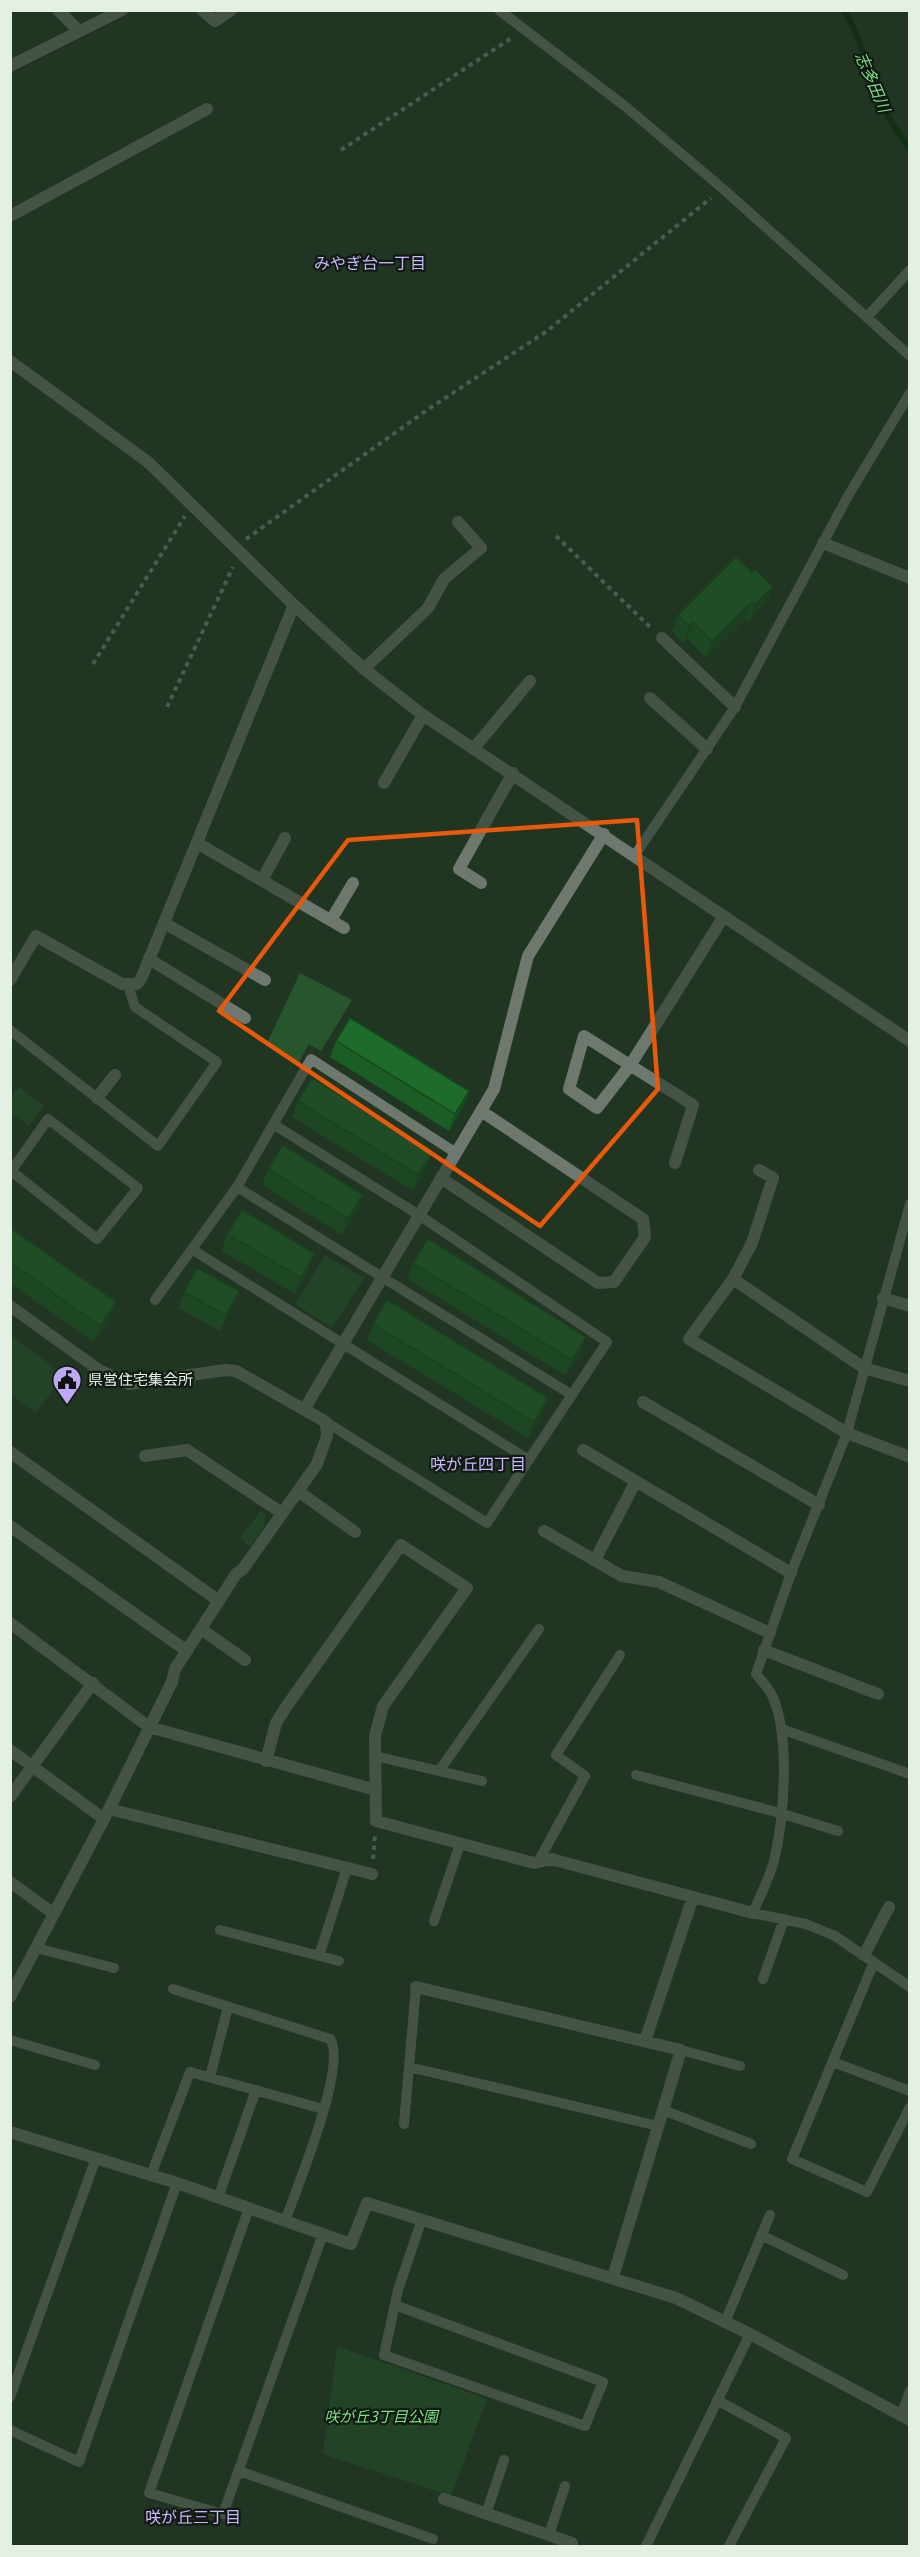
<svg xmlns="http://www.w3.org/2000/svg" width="920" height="2557" font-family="Georgia,'Noto Sans JP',serif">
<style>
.green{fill:#27562c}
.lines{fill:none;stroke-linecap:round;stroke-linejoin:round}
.stream{stroke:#002705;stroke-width:6}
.path{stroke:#7d8e7e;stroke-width:4;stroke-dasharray:4.5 4.5;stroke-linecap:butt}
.service{stroke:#6f786f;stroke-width:10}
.minor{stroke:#6f786f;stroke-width:12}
.tertiary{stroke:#6f786f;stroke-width:12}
.wall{fill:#1a5d25}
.shaded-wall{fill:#154c1e}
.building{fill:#1e6c2b;stroke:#154c1e;stroke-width:1.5}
.marked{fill:none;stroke:#e8590c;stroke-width:4.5;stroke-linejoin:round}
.labels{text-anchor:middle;stroke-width:4.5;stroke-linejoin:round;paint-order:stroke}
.poi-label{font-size:15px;fill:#e3f0e3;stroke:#111a12;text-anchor:start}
.park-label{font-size:15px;font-style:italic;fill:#7ee086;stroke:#111a12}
.water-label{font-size:16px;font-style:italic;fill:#7edf86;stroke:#111a12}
.neighbourhood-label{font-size:16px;fill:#c9b7fe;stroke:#111a12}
</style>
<rect width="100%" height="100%" fill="#213523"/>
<path class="green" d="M300,973L352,1000L321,1051L309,1044L297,1065L266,1045Z
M19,1087L44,1106L29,1126L11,1112V1097Z
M325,1255L364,1278L332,1328L295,1304Z
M10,1335L64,1375L36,1413L11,1394Z
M261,1511L265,1516L264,1527L250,1547L240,1538Z
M337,2346L487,2399L451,2496L323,2454Z"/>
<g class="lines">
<path class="stream" d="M844,10L854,29L888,117L910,150"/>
<path class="path" d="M341,150L513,37
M556,536L652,629
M246,539L427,410L547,331L711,198
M93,664L185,516
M167,707L233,567
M373,1859L375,1836"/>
<path class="service" d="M499,10L626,107L722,188L910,356
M867,317L910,270
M635,855L735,707L848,496L910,393
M10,1030L158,1146L217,1062L135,1007L128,985
M273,1124L419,1215L607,1342L487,1523L326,1422
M10,1170L97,1239L138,1188L48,1119L12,1170
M237,1187L572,1395
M910,1204L847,1433L791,1573L756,1674C763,1682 770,1689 774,1700C790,1741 784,1819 774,1861C769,1879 760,1896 753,1913L806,1924L835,1936L910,1987
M193,1250L529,1460
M155,1300L237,1187L311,1059L456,1153
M781,1729L910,1774
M375,1756L482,1781
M439,1771L539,1629
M636,1775L780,1813L838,1831
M538,1862L585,1776L556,1755L620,1655
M434,1921L460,1844
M220,1930L339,1961
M36,1948L114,1968
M319,1956L347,1868
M874,1962L792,2159L867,2192L910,2107
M763,1979L784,1919
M173,1989L330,2039C348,2064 297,2188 285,2221
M10,2040L95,2065
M681,2050L740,2066
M833,2062L910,2091
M409,2067L658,2126
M210,2077L228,2007
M663,2110L751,2144
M404,2124L416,1987
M151,2175L190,2072L323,2109
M218,2198L256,2090
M249,2208L149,2493L223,2514L323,2234
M761,2235L843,2275
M395,2305L603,2382L585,2426L384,2355L398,2290L422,2219
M725,2322L770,2215
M10,2397L96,2158
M717,2400L786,2438L729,2546
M901,2415L910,2391
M10,2430L79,2462L177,2183
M239,2471L433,2539
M486,2514L504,2460
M549,2535L565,2486
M646,2546L750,2334"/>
<path class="minor" d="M58,10L79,31
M202,10L215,21L231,10
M10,66L122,10
M10,216L207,109
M823,543L910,578
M662,638L735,707
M364,669L428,608L444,579L481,548L458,522
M650,698L707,749
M474,748L530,681
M384,783L423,715
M197,843L344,928
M262,880L285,838
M481,883L459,869L513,773
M331,920L353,883
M164,923L265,980
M149,959L245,1018
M97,1098L115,1075
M675,1163L693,1105L584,1036L569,1089L597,1108L631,1064L724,916
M759,1170L773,1178L752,1243L733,1279L689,1339L847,1433L910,1457
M441,1178L598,1283L614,1282L645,1237L643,1219L481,1111
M733,1279L864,1368L910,1381
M883,1298L910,1306
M643,1402L819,1505
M583,1450L791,1573
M10,1452L219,1601
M145,1456L187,1450L282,1513
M298,1491L355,1532
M10,1526L187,1651
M544,1531L622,1576L659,1582L770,1633
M595,1560L636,1481
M10,1623L149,1727L376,1790
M201,1629L245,1660
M764,1650L878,1694
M10,1750L104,1819
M266,1761L276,1723L286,1707L401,1545L467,1588L383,1706L375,1736L376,1821L534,1863L551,1859L753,1913
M10,1797L93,1683
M109,1809L372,1874
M10,1882L54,1914
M864,1955L889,1907
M416,1987L681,2050L613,2277
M10,1997L104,1819L172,1682L175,1669L236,1574L243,1569L317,1464L327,1436
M645,2041L693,1897
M10,2132L177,2183L351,2244L367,2203L676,2298L750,2334L910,2420
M444,2499L572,2543L571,2546"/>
<path class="tertiary" d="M10,361L148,462L294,605L364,669L423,715L910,1041
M10,980L36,936L122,984H137L141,979L294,605
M10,1306L99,1370L129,1384L225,1370L236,1371L326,1422L327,1436
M305,1408L494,1089L528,956L604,834"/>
</g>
<path class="wall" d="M752,572L773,587L767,603L749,622L746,619L706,658L687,638L683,643L672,631L678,615Z
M336,1041L463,1107L449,1131L330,1057Z
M298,1101L427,1168L413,1191L292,1117Z
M268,1169L357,1212L342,1235L262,1185Z
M10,1228L116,1302L110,1318L94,1342L10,1283Z
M227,1234L309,1270L295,1294L222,1251Z
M413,1263L580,1353L566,1376L408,1279Z
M184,1292L233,1307L220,1331L178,1308Z
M373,1324L543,1414L528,1438L367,1340Z"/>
<path class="shaded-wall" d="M773,587L767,603L749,622L754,605Z
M752,602L746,619L706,658L712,641Z
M693,622L687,638L683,643L689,626Z
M469,1091L463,1107L449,1131L455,1114Z
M433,1152L427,1168L413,1191L418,1175Z
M363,1195L357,1212L342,1235L348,1219Z
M315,1254L309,1270L295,1294L301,1278Z
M239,1291L233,1307L220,1331L226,1315Z
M116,1302L110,1318L94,1342L100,1326Z
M586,1337L580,1353L566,1376L572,1360Z
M548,1398L543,1414L528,1438L534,1422Z"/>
<path class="building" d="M736,557L752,572L755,569L773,587L754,605L752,602L712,641L693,622L689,626L678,615Z
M350,1018L469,1091L455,1114L336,1041Z
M312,1078L433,1152L418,1175L298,1101Z
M283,1145L363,1195L348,1219L268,1169Z
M242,1210L315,1254L301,1278L227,1234Z
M10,1228L116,1302L100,1326L10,1262Z
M428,1239L586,1337L572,1360L413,1263Z
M197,1268L239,1291L226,1315L184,1292Z
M387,1300L548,1398L534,1422L373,1324Z"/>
<path d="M0 0H920V2557H0ZM637,820L658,1089L540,1226L219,1011L348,840Z" fill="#213523" fill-opacity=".55" fill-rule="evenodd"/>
<path class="marked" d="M637,820L658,1089L540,1226L219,1011L348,840Z"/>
<defs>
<g id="civic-pin" transform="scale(1.5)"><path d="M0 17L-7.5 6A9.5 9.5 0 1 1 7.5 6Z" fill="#bda9f5" stroke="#111a12"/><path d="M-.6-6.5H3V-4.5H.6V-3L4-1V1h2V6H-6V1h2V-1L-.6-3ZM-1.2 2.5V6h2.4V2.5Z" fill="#111"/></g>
</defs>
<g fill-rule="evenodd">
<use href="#civic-pin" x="67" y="1380"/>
</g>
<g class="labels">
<g class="poi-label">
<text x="88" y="1385">県営住宅集会所</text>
</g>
<g class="park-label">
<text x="381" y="2422">咲が丘3丁目公園</text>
</g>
<g class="water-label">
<text transform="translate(873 82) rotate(67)" y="6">志多田川</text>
</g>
<g class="neighbourhood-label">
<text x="370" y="269">みやぎ台一丁目</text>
<text x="478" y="1470">咲が丘四丁目</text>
<text x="193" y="2523">咲が丘三丁目</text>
</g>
</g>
<rect width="920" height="2557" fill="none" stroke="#e3f0e3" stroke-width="24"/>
</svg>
